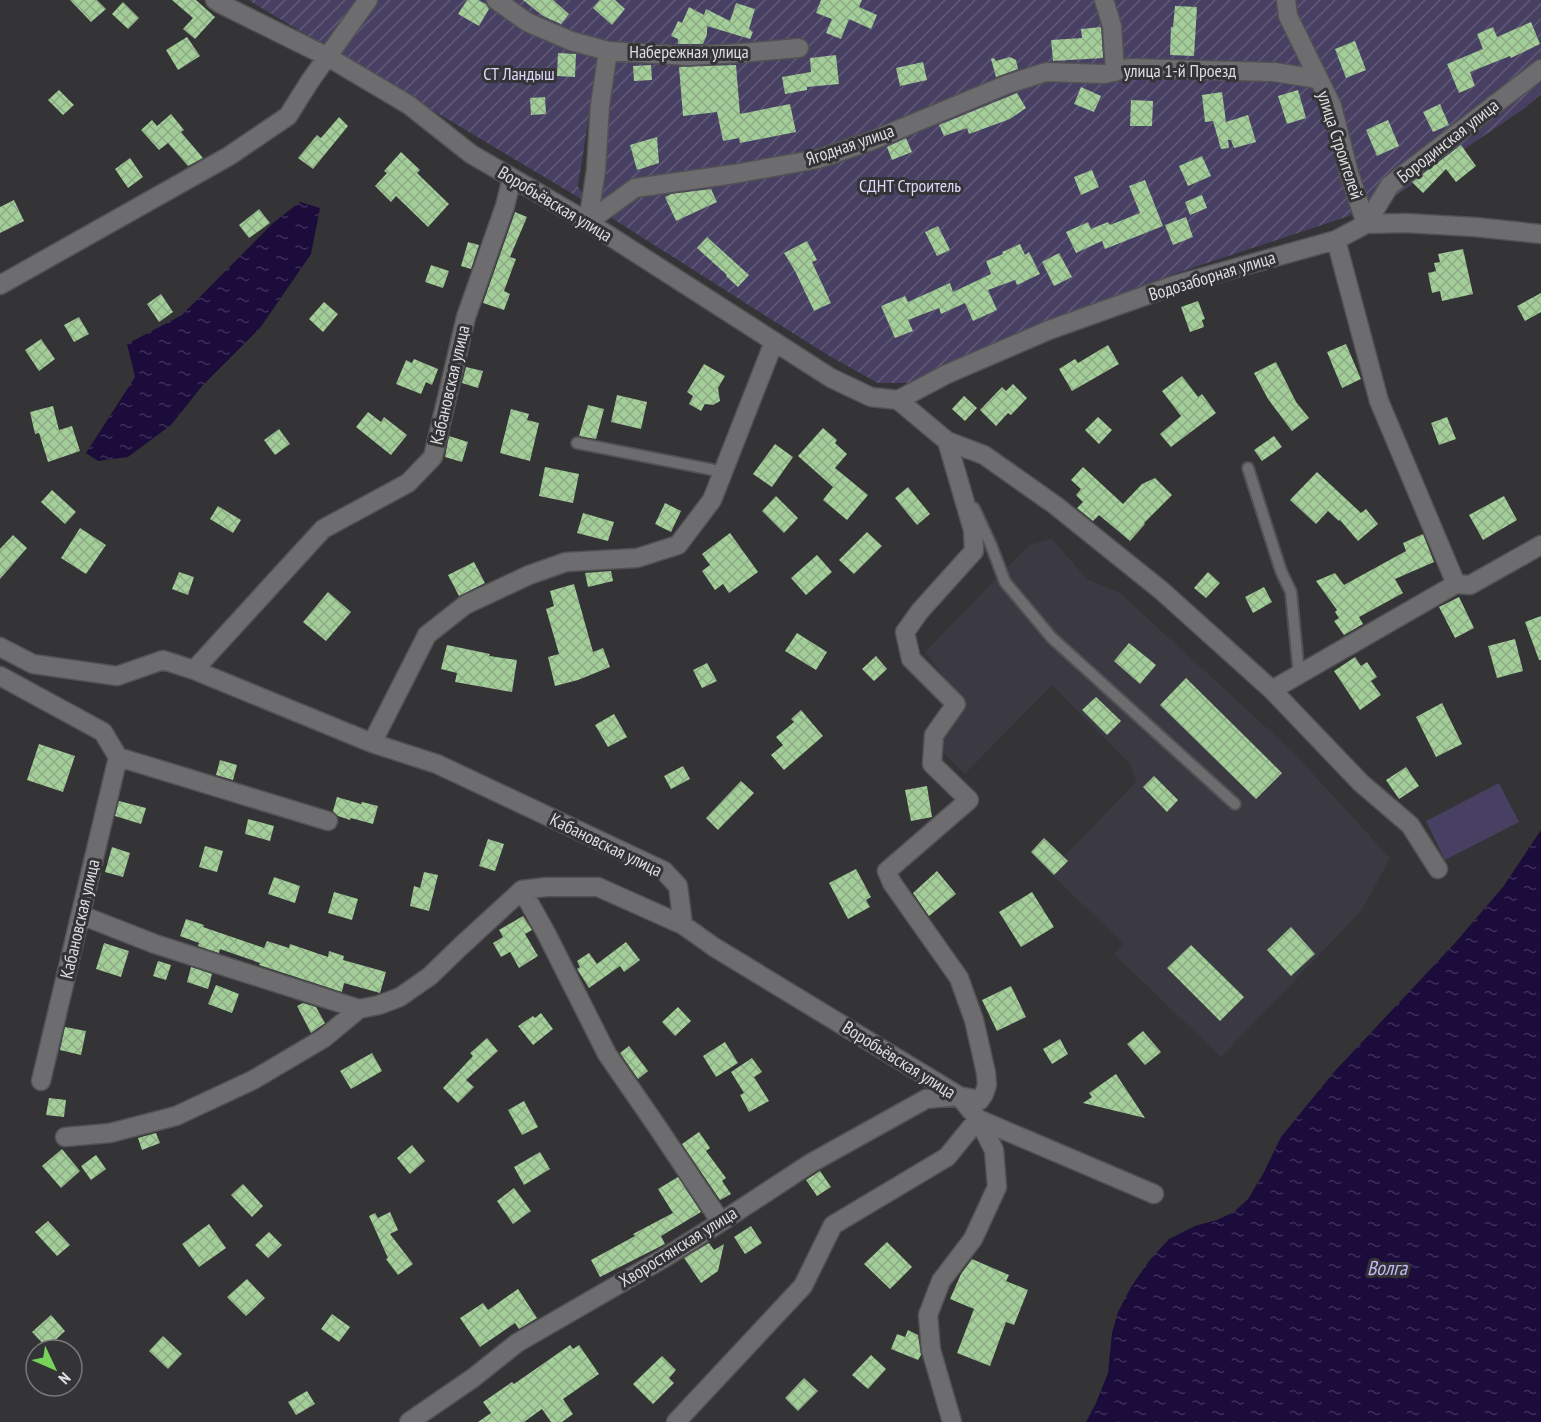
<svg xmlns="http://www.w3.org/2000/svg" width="1541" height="1422" font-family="'PT Sans Narrow',sans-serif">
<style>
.built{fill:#3b3a43}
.grass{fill:#474062}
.garden{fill:url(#garden-furrows);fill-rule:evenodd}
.water{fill:url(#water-ripples)}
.building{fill:url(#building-cross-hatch)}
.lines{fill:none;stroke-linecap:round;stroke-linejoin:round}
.service-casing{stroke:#525153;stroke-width:14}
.minor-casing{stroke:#525153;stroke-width:21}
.service{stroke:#6d6d70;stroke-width:10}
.minor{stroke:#6d6d70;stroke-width:18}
.labels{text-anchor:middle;stroke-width:6;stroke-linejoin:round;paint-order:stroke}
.street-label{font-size:18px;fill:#dedddf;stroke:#343336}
.park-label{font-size:18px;fill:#ddd7f9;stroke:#343336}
.water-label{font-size:20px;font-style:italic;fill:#c6b9fb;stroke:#343336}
</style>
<defs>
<pattern id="garden-furrows" width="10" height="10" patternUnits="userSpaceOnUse" patternTransform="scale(1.5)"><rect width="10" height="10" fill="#474062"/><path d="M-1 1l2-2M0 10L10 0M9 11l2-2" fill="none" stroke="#615b78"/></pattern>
<pattern id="water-ripples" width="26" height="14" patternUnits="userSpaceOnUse" patternTransform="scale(1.5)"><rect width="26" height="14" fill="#1c0c3b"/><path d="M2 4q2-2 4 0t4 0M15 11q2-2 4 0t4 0" fill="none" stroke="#3d2f57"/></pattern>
<pattern id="building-cross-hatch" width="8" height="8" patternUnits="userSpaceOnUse" patternTransform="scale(1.5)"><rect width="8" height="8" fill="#a4ce99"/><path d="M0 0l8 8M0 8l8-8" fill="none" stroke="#8cab84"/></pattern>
</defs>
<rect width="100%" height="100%" fill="#343336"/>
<path class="built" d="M1052,539L1087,579L1120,593L1293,752L1390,858L1362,910L1221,1057L1114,954L1124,944L1049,872L1136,782L1131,765L1052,685L965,774L935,745L965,706L925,652L1029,545Z"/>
<path class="grass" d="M1499,783L1519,822L1445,860L1426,821Z"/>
<path class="garden" d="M248,0H1541V94L1525,108L1395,196L1349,216L1171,275L922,383H878L826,354L588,203ZM596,70L587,202L578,186Z"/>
<path class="water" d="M300,202L320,208L311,254L260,328L203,385L171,425L128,457L98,461L86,453L135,377L127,344L182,315L273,223Z
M1541,830V1422H1086L1096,1403L1108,1373L1112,1333L1118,1312L1131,1287L1149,1261L1169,1239L1195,1226L1217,1220L1234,1212L1248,1199L1263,1174L1281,1137L1334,1072L1454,944L1503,887Z"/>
<path class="building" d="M70,0H97L106,9L91,22Z
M172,0H196L215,17L195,39L183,29L193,18Z
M467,0H478L486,4L489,9L479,26L458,14Z
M523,0H553L569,14L561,24L543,16Z
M600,0H615L625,9L612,25L593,8Z
M821,0H862L859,7L877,15L871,29L849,19L841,39L826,33L832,19L816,13Z
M123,2L139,18L128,29L112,14Z
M736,3L755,9L749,29L753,32L750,39L707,26V35L703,44H678V39L671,36L678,21L682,23L689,7L704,15L706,9L730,21Z
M1175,6L1197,7L1194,56L1170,55L1171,27H1173Z
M1531,22L1540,44L1511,58L1510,56L1470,72L1475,86L1459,93L1447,64L1483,49L1477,34L1493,27L1497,37Z
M1101,27L1103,58L1053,61L1051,40L1082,38L1081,29Z
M187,37L200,56L178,70L166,50Z
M1355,41L1366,70L1346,78L1335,49Z
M558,53L576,54L575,77L557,76Z
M836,55L839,84L807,87V90L785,94L782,77L811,72L810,58Z
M1010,57L1016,60L1018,69L996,77L991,59L994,58L996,61Z
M923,62L927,80L900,86L896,68Z
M651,65L652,80L634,81L633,66Z
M736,65L740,114L790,104L796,132L740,143L739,138L723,141L717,112L683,116L679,67Z
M1081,87L1101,96L1094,112L1074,104Z
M59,90L74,105L63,115L48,100Z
M1298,90L1306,118L1287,124L1278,96Z
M1222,92L1226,122L1248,115L1256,142L1234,148L1231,140H1228L1229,148L1221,149L1213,121L1205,122L1202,95Z
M1017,93L1026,108L1010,119L969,134L967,128L944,136L939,125Z
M545,97L546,114L531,115L530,98Z
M1131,100L1153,101L1152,126H1130Z
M1440,104L1449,125L1433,132L1423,112Z
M171,114L184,130L181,132L203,158L188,166L168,143L159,150L141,130L152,120L157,126Z
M339,117L348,126L313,169L298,158L317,135L321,138Z
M1388,120L1399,146L1377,156L1366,130Z
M657,137L659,163L637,170L630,145Z
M906,138L912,152L892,160L887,147Z
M1461,145L1476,166L1456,182L1446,169L1423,193L1412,182Z
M401,152L420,170L417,173L449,204L428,227L396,196L391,202L375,186L387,173L384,171Z
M1202,156L1211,176L1188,186L1179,166Z
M130,158L143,177L128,188L115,169Z
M1092,170L1099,187L1081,195L1074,177Z
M1145,180L1163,226L1105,249L1102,241L1076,253L1066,232L1088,222L1091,229L1108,222L1110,225L1140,213L1129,186Z
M711,189L717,202L676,221L665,197L671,194Z
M1202,195L1207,208L1190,215L1185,202Z
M14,200L24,221L0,233V207Z
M259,209L270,223L249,238L239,225Z
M515,212L527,217L510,257L516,259L504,291L510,294L504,310L483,303Z
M1186,217L1193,237L1173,245L1165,225Z
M938,226L950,250L937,256L925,232Z
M707,237L749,275L738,287L726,276L727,275L697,248Z
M807,241L817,260L812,262L831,303L814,311L795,271L784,253Z
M468,242L479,245L471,269L461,266Z
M1020,244L1025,255L1029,252L1040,274L1017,285L1015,280L988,290L997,310L973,321L965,303L941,314L939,308L908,320L913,331L895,338L881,306L905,296L908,302L950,283L953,292L991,274L986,261L1003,254L1002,252Z
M1463,249L1473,294L1442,301L1440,291L1432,293L1428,273L1436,271L1434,263L1440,262L1438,254Z
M1059,253L1072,277L1054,286L1042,262Z
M431,265L449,271L443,288L425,282Z
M1541,293V312L1525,321L1517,306Z
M161,294L173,312L159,322L147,304Z
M1198,301L1205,319L1202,320L1204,327L1190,332L1181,307Z
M324,302L338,314L323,332L309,319Z
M79,317L89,334L74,342L64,325Z
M41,339L55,359L39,371L25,350Z
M1346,344L1361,379L1342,388L1327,352Z
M1108,345L1119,364L1072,391L1059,369L1075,359L1078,363Z
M414,359L438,369L432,385L426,382L421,394L396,384L406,360L412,363Z
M1276,362L1296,402L1309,418L1292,431L1268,399L1254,373Z
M704,364L725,376L718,388L720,401L713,405L705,404L701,411L689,404L693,396L687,392Z
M466,367L483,371L478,388L462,383Z
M1182,376L1198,397L1202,394L1216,413L1171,447L1160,434L1181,416L1162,391Z
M1013,384L1027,398L1011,415L1008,413L996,426L980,410L1002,387L1006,391Z
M617,395L647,402L641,429L611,422Z
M964,396L977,408L965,421L952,409Z
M588,405L604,409L596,439L579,436Z
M53,406L59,430L72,426L80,451L48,462L39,433L35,434L30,412Z
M511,409L529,414L527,420L539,423L530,461L500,453Z
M368,412L381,422L384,417L407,435L391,455L356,427Z
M1098,417L1112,430L1099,444L1085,430Z
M1447,417L1456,439L1439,445L1431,423Z
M823,428L837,440L835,443L847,454L835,468L868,495L847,520L823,500L833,487L798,456Z
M279,429L290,444L275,455L264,440Z
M449,436L468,442L462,462L445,457Z
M1274,436L1282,447L1262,461L1254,450Z
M775,444L793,457L772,487L753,474Z
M545,467L579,474L573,503L539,496Z
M1083,467L1123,504L1142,484L1155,478L1172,495L1144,523L1145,524L1130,541L1099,515L1093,521L1077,508L1083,502L1076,495L1081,489L1071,480Z
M1317,472L1361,513L1366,509L1378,524L1358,541L1340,520L1339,521L1328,511L1316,524L1290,500Z
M908,487L930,514L917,525L895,498Z
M52,490L76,512L65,524L41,502Z
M776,496L798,518L784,533L762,511Z
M1504,496L1517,520L1483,540L1469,515Z
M665,503L681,511L671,532L655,524Z
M218,506L241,520L233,533L210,519Z
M583,513L614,522L608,541L577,533Z
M80,528L106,545L86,574L61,558Z
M867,532L882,546L854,574L839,560Z
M730,533L758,572L729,593L723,584L715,590L702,571L710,565L702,554Z
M1423,534L1434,562L1395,579L1403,593L1359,617L1363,624L1344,635L1334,621L1339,618L1335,612L1337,610L1316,581L1335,573L1344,585L1406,551L1403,543Z
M13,535L27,548L0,579V549Z
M817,555L832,572L806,595L791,578Z
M474,562L485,583L459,596L448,575Z
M611,571L613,581L588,587L585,573Z
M179,572L194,577L188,595L172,589Z
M1208,572L1220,583L1206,598L1194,588Z
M574,584L593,652L603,648L610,667L578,680L555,686L548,657L559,654L546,609L554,606L550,591Z
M1264,587L1272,602L1253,613L1245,597Z
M328,592L351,612L326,641L303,622Z
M1459,597L1474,628L1455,638L1439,607Z
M1541,616V660H1539L1525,622Z
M797,633L827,652L816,670L785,651Z
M1515,639L1523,671L1497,678L1488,646Z
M1129,643L1156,665L1140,684L1114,661Z
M447,645L490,654L489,656L517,660L512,692L455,682L457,673L441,669Z
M876,656L887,669L874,681L862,669Z
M1355,657L1361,666L1367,662L1377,677L1371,681L1381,695L1360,710L1334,671Z
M707,663L717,681L702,688L693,670Z
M1186,678L1282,773L1256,799L1160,705Z
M1096,697L1121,721L1107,735L1082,710Z
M1442,703L1462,744L1436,757L1416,717Z
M801,710L823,736L784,770L771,755L783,745L776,737L794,722L791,719Z
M614,714L627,737L608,747L595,725Z
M39,744L75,756L63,792L27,780Z
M220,760L237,765L233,780L216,775Z
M683,766L690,779L671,789L664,776Z
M1406,767L1419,786L1399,799L1386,780Z
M1154,776L1178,800L1167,812L1143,787Z
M741,781L754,793L718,830L706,818Z
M927,786L932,817L911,821L905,790Z
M337,797L361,804L362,802L378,806L373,824L351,818L350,820L338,816L333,811Z
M119,801L146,808L141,824L115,816Z
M248,819L274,826L270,841L245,834Z
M1044,838L1068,861L1054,875L1031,852Z
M488,839L504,844L495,871L479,866Z
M205,846L223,851L217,872L199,867Z
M112,847L130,853L123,877L105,872Z
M856,869L871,897L866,900L870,907L848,919L829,883Z
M937,871L956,894L929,916L913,893Z
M424,872L438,875L429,911L410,906L414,886L420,888Z
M274,877L300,886L295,903L268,894Z
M334,892L358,899L352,920L328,913Z
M1032,892L1054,927L1021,947L999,912Z
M523,916L532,930L525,934L538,956L519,968L510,952L501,957L493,943L503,937L499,930Z
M186,919L204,925L203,927L264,948L267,941L289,948L290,944L328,957L329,951L344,956L343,960L386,972L380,993L344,983L342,992L259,965L260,963L220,949L219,953L198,946L199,943L180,936Z
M1291,927L1315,954L1291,976L1267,950Z
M626,942L640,960L624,972L620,966L589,988L577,969L580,967L577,961L589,953L597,964Z
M104,943L129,951L121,977L96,969Z
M1191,945L1244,997L1220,1021L1167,968Z
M158,961L171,965L166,980L153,976Z
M191,967L212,974L208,989L187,982Z
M216,985L239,994L232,1013L208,1004Z
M1011,986L1026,1017L997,1031L982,1000Z
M303,1003L316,1007L325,1023L311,1033L297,1006Z
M678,1007L691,1021L675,1036L662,1022Z
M541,1013L553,1029L533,1045L518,1026L533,1016L535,1018Z
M65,1027L86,1031L81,1055L60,1050Z
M1143,1031L1161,1052L1145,1065L1127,1044Z
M487,1038L498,1051L466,1080L474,1087L458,1103L443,1088L473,1056L470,1053Z
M1060,1039L1068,1054L1052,1064L1043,1049Z
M725,1042L738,1063L716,1077L703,1056Z
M629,1046L648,1071L638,1079L620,1053Z
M372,1053L382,1071L351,1089L340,1071Z
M752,1058L762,1072L754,1077L769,1101L749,1112L740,1095L744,1093L731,1072Z
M1116,1074L1145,1118L1083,1103L1092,1097L1089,1093Z
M49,1098L66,1100L64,1117L46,1115Z
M524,1101L538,1127L522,1135L508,1110Z
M699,1132L710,1148L706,1151L726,1178L722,1181L731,1194L720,1200L682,1144Z
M156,1133L160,1143L142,1150L138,1138Z
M412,1145L425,1161L410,1174L397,1158Z
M62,1149L80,1171L61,1188L42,1166Z
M540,1152L550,1169L524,1185L514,1167Z
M96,1155L106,1169L91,1180L81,1166Z
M820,1171L831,1187L817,1196L806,1180Z
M678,1177L701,1212L661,1236L665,1244L600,1277L591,1260L635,1236L633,1234L673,1213L658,1189Z
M243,1184L263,1206L252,1217L231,1195Z
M514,1188L531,1211L513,1224L497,1201Z
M390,1212L398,1230L390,1234L413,1264L398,1275L386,1259L388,1258L369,1216L375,1213L378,1218Z
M48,1221L70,1245L57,1256L35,1232Z
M209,1224L226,1248L199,1267L182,1244Z
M751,1226L762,1243L745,1254L734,1237Z
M269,1232L282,1245L268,1258L255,1245Z
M887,1242L912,1267L890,1289L864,1264Z
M709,1243L714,1250L724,1244L718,1271L701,1283L684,1258Z
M972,1259L1009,1275L1006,1281L1028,1290L1014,1325L1006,1322L990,1366L957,1353L974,1309L950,1299L961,1274Z
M247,1279L265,1298L246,1316L227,1297Z
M518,1289L537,1318L519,1329L515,1323L480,1347L460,1318L483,1303L488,1310Z
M332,1314L350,1327L339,1342L321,1329Z
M51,1315L65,1331L47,1348L32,1332Z
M908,1330L918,1335L921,1355L918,1360L891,1349L897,1334L905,1337Z
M163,1336L182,1354L168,1369L149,1351Z
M570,1345L573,1349L579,1345L599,1374L563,1399L573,1414L562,1422H551L542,1409L524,1422H478L491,1413L483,1402L512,1382L514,1384Z
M871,1355L886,1369L868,1389L852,1375Z
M662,1356L676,1370L669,1378L674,1383L653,1404L633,1384Z
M804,1378L818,1391L798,1411L785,1398Z
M307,1391L315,1404L296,1415L288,1402Z"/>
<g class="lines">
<g class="service-casing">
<path id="service" d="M577,443L724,472
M1248,468L1281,571L1291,592L1299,674
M974,508L991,545L1005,582L1052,638L1235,804"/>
</g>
<g class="minor-casing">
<path id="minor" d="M215,0L221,4L328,57L409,105L471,154L588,222L831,378L871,397L898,400
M496,0L527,22L571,41L608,51L688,56L741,53L799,48
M1104,0L1112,26L1115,72
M1286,0L1288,16L1332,106L1349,173L1366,224
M588,222L635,188L734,174L818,159L871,141L1008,84L1046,72L1104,74L1129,68L1274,72L1318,79
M588,222L596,170L600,105L608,51
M1366,224L1390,185L1541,69
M1336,240L1379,401L1456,584
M0,285L229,156L288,116L310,81L368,0
M898,400L947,441L984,455L1055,505L1162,591L1272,690L1361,783L1410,825L1438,869
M898,400L947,374L1049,330L1175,285L1336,240L1366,224L1405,223L1475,227L1541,234
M0,647L33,664L117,676L163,660L194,670L372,743L437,764L664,871L678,886L683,925
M194,670L323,529L408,483L433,457L466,317L505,206L512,178
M0,676L103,732L118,757L328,821
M1272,690L1456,584L1470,585L1541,545
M372,743L427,635L465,605L529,575L566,562L637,558L678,545L712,500L774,342
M522,890L546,933L607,1054L656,1125L721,1222
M81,915L155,944L359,1009
M41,1081L118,757
M65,1137L110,1133L176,1116L253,1080L324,1038L359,1009L379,1005L400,997L430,976L461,946L522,890L546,887H598L683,925L714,947L959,1096L978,1119L1154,1194
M409,1422L473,1378L517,1343L664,1258L721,1222L811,1163L926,1099L959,1096L980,1100L984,1094L987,1085L986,1073L974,1020L959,978L892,883L887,871L969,800L932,764L934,735L956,704L911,659L905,632L920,611L974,551L973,530L947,441
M676,1422L803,1286L833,1225L947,1157L978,1119L994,1150L997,1187L973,1239L941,1281L928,1315L931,1350L952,1422"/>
</g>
<use href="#service" class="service"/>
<use href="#minor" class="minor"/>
</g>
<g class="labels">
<g class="street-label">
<text x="689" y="58">Набережная улица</text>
<text x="1180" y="77">улица 1-й Проезд</text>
<text transform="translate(1448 141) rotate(-38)" y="6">Бородинская улица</text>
<text transform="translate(850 145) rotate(-19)" y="6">Ягодная улица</text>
<text transform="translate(1340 145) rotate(72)" y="6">улица Строителей</text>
<text transform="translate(555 204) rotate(31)" y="6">Воробьёвская улица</text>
<text transform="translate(1212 276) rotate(-17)" y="6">Водозаборная улица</text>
<text transform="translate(450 385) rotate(-77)" y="6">Кабановская улица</text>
<text transform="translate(606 845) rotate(26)" y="6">Кабановская улица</text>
<text transform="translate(80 919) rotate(-77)" y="6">Кабановская улица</text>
<text transform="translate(899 1060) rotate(32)" y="6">Воробьёвская улица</text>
<text transform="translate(678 1247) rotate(-32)" y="6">Хворостянская улица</text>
</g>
<g class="park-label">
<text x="519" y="80">СТ Ландыш</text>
<text x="910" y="192">СДНТ Строитель</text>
</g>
<g class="water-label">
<text x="1387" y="1275">Волга</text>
</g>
</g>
<g transform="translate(54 1368) rotate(134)"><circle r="28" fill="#343336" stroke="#78777a" stroke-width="1.5"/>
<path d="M0-4.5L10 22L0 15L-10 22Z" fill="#76d25a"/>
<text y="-9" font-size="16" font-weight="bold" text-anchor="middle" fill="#dedddf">N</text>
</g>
</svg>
